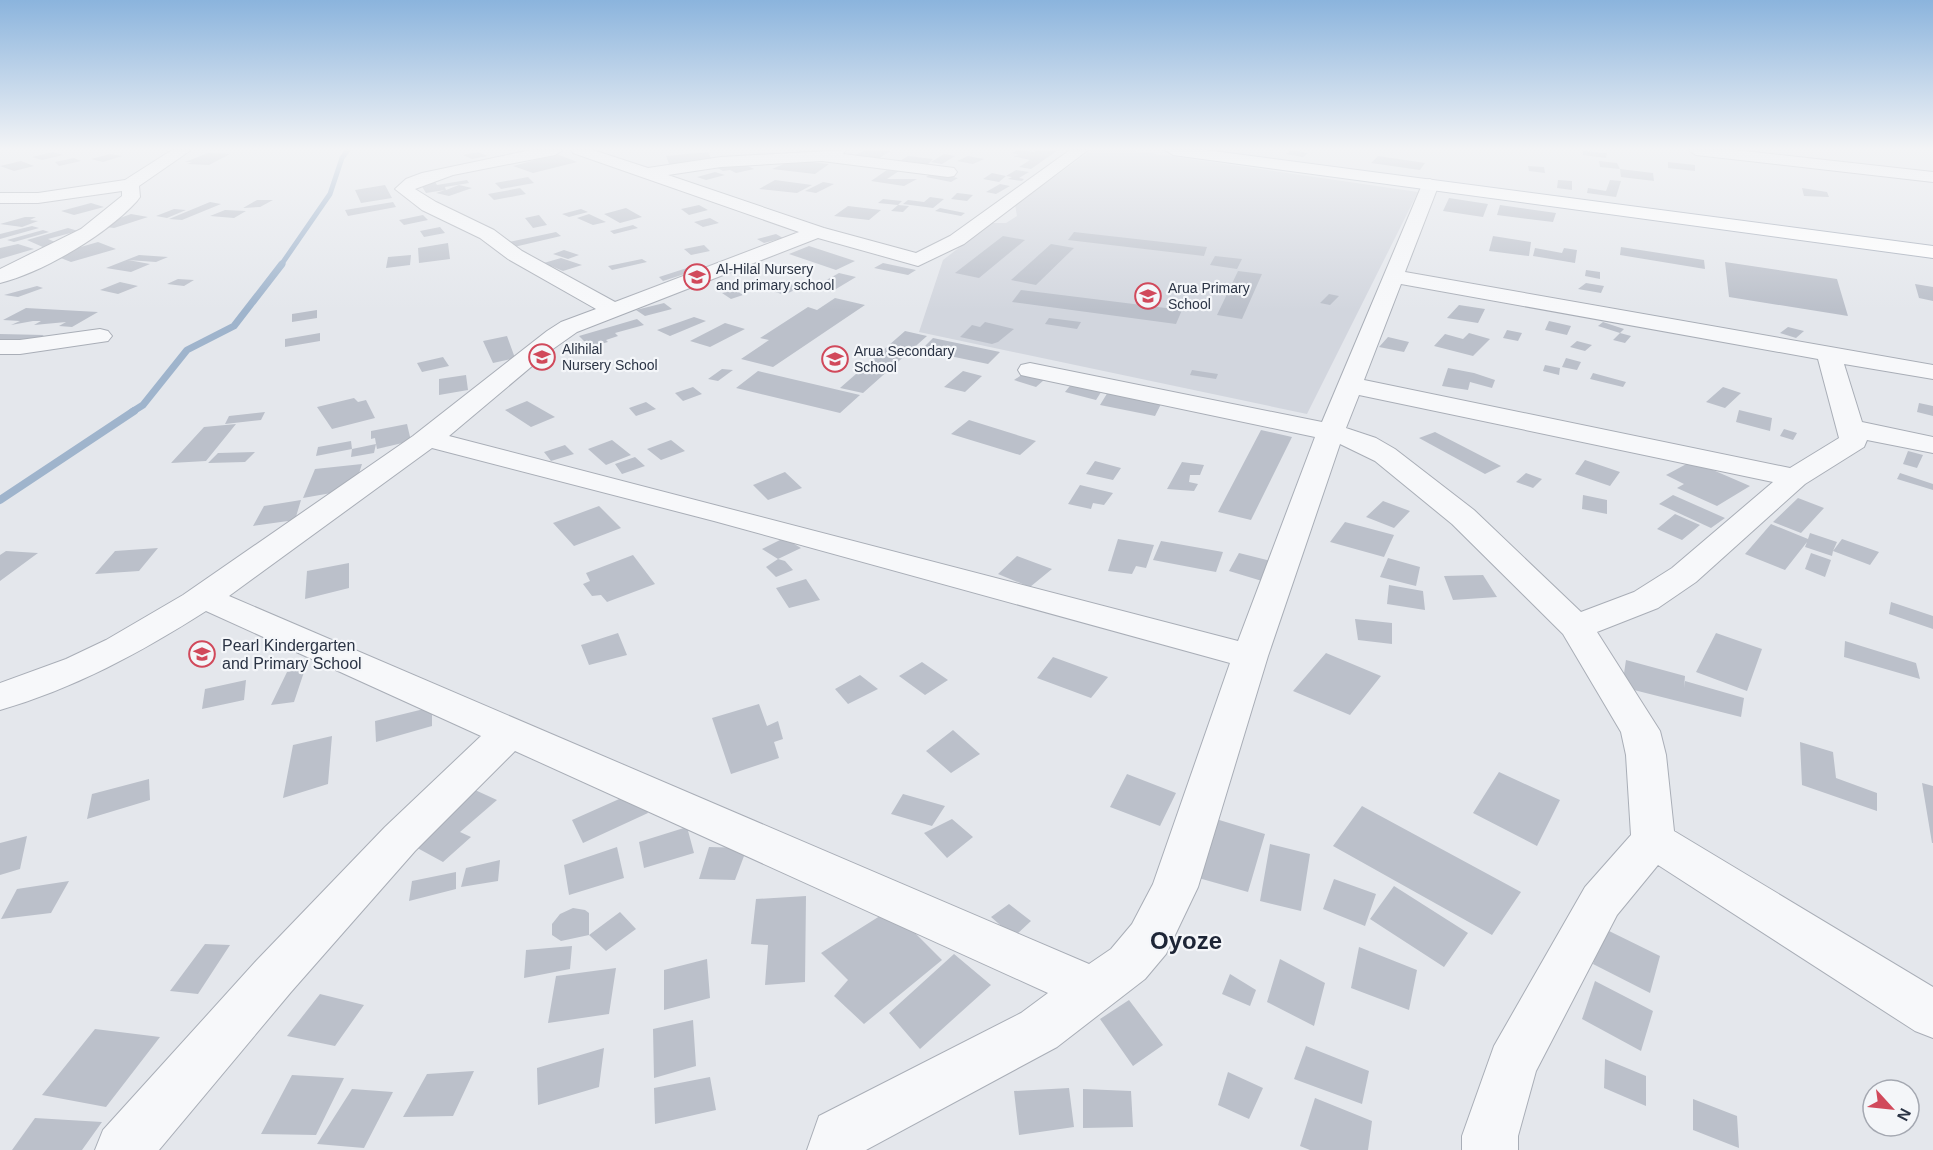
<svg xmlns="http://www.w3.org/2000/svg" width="1933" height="1150" font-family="Helvetica,sans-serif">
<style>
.built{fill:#d2d6de}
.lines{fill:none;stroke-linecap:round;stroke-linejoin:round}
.stream-far2{stroke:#9fb4cc;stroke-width:5}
.stream-far1{stroke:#9fb4cc;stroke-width:7}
.stream{stroke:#9fb4cc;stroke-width:8}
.building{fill:#bbc0ca}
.minor-casing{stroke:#a9aeb7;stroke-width:2}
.primary-casing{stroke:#a3abb8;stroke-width:2}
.minor{fill:#f7f8fa;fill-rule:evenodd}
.primary{fill:#fff;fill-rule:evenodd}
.labels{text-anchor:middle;stroke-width:4.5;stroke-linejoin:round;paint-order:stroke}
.far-poi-label{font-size:14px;fill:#2b3445;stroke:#f4f6f9;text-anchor:start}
.poi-label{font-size:16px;fill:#2b3445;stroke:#f4f6f9;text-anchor:start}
.near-quarter-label{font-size:24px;font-weight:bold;fill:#1d2536;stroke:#f4f6f9}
</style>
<rect width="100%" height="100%" fill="#e4e7ec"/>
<path class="built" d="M1092,150H1128L1418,192L1307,414L919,332L943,260L991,223H1006L1017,216L1015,205Z"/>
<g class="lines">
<path class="stream-far2" d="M281,265L330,194L342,158L348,150"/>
<path class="stream-far1" d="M132,412L143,405L187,350L234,326L282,264"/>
<path class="stream" d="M0,500L134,411"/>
</g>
<path class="building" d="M865,150H876L890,151L878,159L852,157Z
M1018,150L1034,152L1039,150H1058L1031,169L1019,167L1030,160L1013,156L1021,155L1012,153Z
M1291,150L1308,153L1303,157L1286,154Z
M1583,151L1607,153L1606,158L1583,155Z
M53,152L63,155L42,160L32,157Z
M478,152L487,156L472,159L463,155Z
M708,152L713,162L670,166L666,156Z
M208,153L230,154L209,165L187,164L192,162H185Z
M110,154L122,156L103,162L91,159Z
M557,154L577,162L533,173L513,166Z
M944,154L955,156L942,164L931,162Z
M908,156L933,159L926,166L898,162Z
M968,156L984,159L973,164L957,161Z
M1378,156L1425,163L1420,170L1371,163Z
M74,158L81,161L59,166L55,162Z
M793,160L829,164L815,174L772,169Z
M21,161L34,166L14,171L0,166Z
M1599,161L1617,163L1620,169L1653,173L1654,181L1621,177L1620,169L1600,167Z
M1668,162L1695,165V171L1668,168Z
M746,165L754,169L736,173L730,170L723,171L714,166Z
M1528,166L1544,167L1545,173L1529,171Z
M887,170L899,171L887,179H917L904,186L871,181Z
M1016,170L1029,172L1019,178L1024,179L1022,181L1008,179L1012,177L1006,176Z
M715,172L725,175L706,180L697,177Z
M933,173L958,178L951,182L926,177Z
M992,173L1006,176L999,182L983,179Z
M528,177L534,183L501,189L495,183Z
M433,178L437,185L467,180L469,183L445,187L446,190L459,185L472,188L449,196L436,193L445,190L426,193L418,180Z
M775,180L812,185L797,193L759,189Z
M1558,180L1572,181V190L1557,188Z
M1610,180L1621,181L1616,197L1587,193L1588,188L1606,191Z
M823,182L834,184L816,193L805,191Z
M1000,184L1010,186L996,194L986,192Z
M385,185L392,198L361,203L355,190Z
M520,188L526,194L494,200L488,194Z
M1802,188L1827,192L1829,197L1804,196Z
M957,193L966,194L973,195L967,201L951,199Z
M930,197L944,199L933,208L903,204L908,200L924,202Z
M1449,198L1488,204L1483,217L1443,211Z
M883,199L902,201L898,205L909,206L903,212L891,211L898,205L878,203Z
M257,200H273L260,207L243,208Z
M210,202L221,204L182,220L169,219Z
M393,202L396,207L348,216L345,210Z
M91,203L104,207L74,215L61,211Z
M699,205L708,210L689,215L681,209Z
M1500,205L1556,213L1553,222L1497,215Z
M848,206L881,210L869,220L834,216Z
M626,208L642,217L620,223L604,214Z
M940,208L965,213L961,216L935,211Z
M174,209L186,210L167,218L156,216Z
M581,209L588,212L569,217L562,214Z
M225,210L246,211L234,218L210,216Z
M131,214L148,217L114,228L98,226Z
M589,214L606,222L593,225L577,218Z
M423,215L428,220L404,225L399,220Z
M539,215L547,225L533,228L525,218Z
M25,217H36L30,220L38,221L22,227L0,224Z
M710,218L719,223L703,227L694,222Z
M633,225L638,228L614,234L610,231Z
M32,226L39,228L0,239V234Z
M440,227L445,233L424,237L420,231Z
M68,228L78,231L48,239L60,244L45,248L27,240Z
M43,230L49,232L14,242L7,240Z
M556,232L561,236L514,247L509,242Z
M1074,232L1207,247L1204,256L1068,240Z
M776,234L783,238L764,243L757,239Z
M1003,236L1025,240L979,278L955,273Z
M1493,236L1531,242L1529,256L1489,251Z
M98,242L116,249L71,262L53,255Z
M448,243L450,259L419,263L418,248Z
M18,244L34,249L0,259V248Z
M1051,244L1074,248L1036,285L1011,280Z
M704,245L710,251L691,255L684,249Z
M809,246L855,261L836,270L789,254Z
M1621,247L1704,260L1705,269L1620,255Z
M1535,248L1562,253L1564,248L1577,250L1575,263L1533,256Z
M564,250L579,255L568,259L553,254Z
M139,255L168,257L156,262L128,260L150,264L131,272L106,268Z
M411,255L410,265L386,268L388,257Z
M1215,256L1242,259L1237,269L1210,265Z
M561,258L582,265L563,271L551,266L544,269L537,265Z
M642,259L647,262L612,270L608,266Z
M1725,262L1837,279L1848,316L1729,297Z
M883,263L916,270L908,275L874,268Z
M687,268L691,272L663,281L659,277Z
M1586,270L1600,272V279L1585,276Z
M1238,271L1262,274L1242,319L1217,315Z
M839,273L856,277L831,292L812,288Z
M178,279L194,280L184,286L167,284Z
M755,280H761L766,283L758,287L747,285Z
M120,282L138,286L118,294L100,290Z
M788,283L801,287L784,295L770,290Z
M1586,283L1604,286L1601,293L1578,289Z
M1915,284L1933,287V301L1919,298Z
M37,286L43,288L18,297L4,295Z
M734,289L743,295L731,299L722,293Z
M1021,290L1182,310L1176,324L1012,302Z
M1329,294L1339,296L1330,305L1320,303Z
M835,298L865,305L773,367L741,359L769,340L760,338L808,307L817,310Z
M664,303L672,309L645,316L636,310Z
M1459,305L1485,309L1478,323L1447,318Z
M26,308L98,312L72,327L59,326L66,322L34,325L41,321H33L11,325L20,321L3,320Z
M317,310V318L292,322V314Z
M694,317L706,321L670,336L657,330Z
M1049,318L1081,322L1077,329L1045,324Z
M637,319L644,325L615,333L618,336L606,340L608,342L590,347L579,336Z
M1549,321L1571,326L1567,335L1545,330Z
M985,322L1014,329L998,342L992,344L960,337L972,325L980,327Z
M1603,322L1624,329L1620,333L1598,326Z
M725,323L745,329L710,347L690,341Z
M1788,327L1804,331L1796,338L1780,333Z
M1507,330L1522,333L1518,341L1503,338Z
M905,331L927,336L863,393L840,388Z
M320,333V341L285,347V339Z
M1469,333L1490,339L1473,356L1434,346L1445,334L1463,339Z
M1620,333L1631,336L1625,343L1613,340Z
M0,334L44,335L32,342H0Z
M507,336L515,358L493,363L483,341Z
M1388,337L1409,342L1404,352L1379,347Z
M933,338L1000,352L988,364L921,350Z
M1577,341L1592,345L1585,351L1570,347Z
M443,357L449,366L422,372L417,363Z
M1566,358L1581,362L1577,370L1562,367Z
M1545,365L1560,368L1559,375L1543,371Z
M1448,368L1474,373L1495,380L1492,388L1470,382L1468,390L1442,386Z
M722,369L733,370L718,381L708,379Z
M1192,370L1218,374L1216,379L1190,375Z
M758,371L860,395L840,413L736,388Z
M963,371L982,376L965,392L944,387Z
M1593,373L1626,382L1623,387L1590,379Z
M1023,374L1044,380L1036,387L1014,380Z
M466,375L468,390L439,395V379Z
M1073,382L1103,389L1096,400L1065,392Z
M693,387L702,394L683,401L675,393Z
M1723,387L1741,393L1725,408L1706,402Z
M1108,392L1162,402L1155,416L1100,405Z
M354,398L358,402L366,400L375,418L332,429L317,407Z
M527,401L555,417L531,427L505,410Z
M646,402L656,409L636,416L629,408Z
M1919,403L1933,406V416L1917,412Z
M1739,410L1772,418L1770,431L1736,422Z
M265,412L261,420L225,424L229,416Z
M969,420L1036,441L1020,455L951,434Z
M236,424L206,461L171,463L204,427Z
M407,424L411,441L377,449L376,444L374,453L351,457L352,449L316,456L318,447L351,441L352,449L376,444L375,438L371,439V431Z
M1784,429L1797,433L1793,440L1780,436Z
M1261,430L1292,437L1251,520L1218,512Z
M1435,432L1501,466L1485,474L1419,438Z
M612,440L631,455L606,465L588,449Z
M671,440L685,451L661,460L647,449Z
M565,445L574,454L551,461L544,452Z
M1908,451L1923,455L1917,468L1903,464Z
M255,452L245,462L208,463L218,453Z
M635,457L645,466L622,474L615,464Z
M1585,460L1620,472L1610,486L1575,474Z
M1095,461L1121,468L1113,480L1086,474Z
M1692,461L1750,486L1717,506L1677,488L1684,484L1666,475Z
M1182,462L1204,465L1200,475H1190L1189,482L1198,484L1194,491L1167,489Z
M362,464L354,489L303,498L315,469Z
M785,472L802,488L768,500L753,485Z
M1526,473L1542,479L1533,488L1516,482Z
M1900,473L1933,484V490L1897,479Z
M1080,485L1113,493L1104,505L1093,503L1091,509L1068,504Z
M1583,495L1607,500V514L1582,509Z
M1673,495L1725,518L1711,528L1659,504Z
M1798,498L1824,508L1801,533L1773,522Z
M301,500L295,520L253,526L264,506Z
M1383,501L1410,511L1394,528L1366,517Z
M599,506L621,528L574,546L553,523Z
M1675,514L1700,525L1682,540L1657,529Z
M1345,522L1394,535L1384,557L1330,542Z
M1771,524L1808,539L1810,533L1837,542L1833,551L1842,539L1879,552L1870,565L1833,551L1832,556L1805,547L1807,542L1785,570L1745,554Z
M784,538L801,548L778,559L762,549Z
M1118,539L1154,545L1146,568L1136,566L1132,574L1108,571Z
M1161,541L1223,552L1216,572L1153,560Z
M158,548L139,571L95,574L115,551Z
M6,551L38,553L0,581V555Z
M1239,553L1271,561L1262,581L1229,571Z
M1811,553L1831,560L1825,577L1805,569Z
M633,555L655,584L607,602L601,595L592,596L583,584L590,581L586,573Z
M1017,556L1052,569L1030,587L998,574Z
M1388,558L1420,567L1416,586L1380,577Z
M778,559L785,561L793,570L776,577L766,567Z
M349,563V588L305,599L307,571Z
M1483,575L1497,597L1453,600L1444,576Z
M806,579L820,600L789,608L776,588Z
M1389,585L1423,591L1425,610L1387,604Z
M1891,602L1933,616V629L1889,614Z
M1355,619L1392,623V644L1358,640Z
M618,633L627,655L589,665L581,645Z
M1716,633L1762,649L1747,691L1696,672Z
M1845,641L1916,663L1920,679L1844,657Z
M1326,653L1381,676L1350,715L1293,691Z
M1053,657L1108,677L1091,698L1037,678Z
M1626,660L1685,676L1684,688L1685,681L1744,698L1741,717L1622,687Z
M922,662L948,680L925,695L899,676Z
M305,669L294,702L271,705L287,672Z
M860,675L878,689L848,704L835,689Z
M246,680L244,700L202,709L205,689Z
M759,704L767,726L778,721L783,739L774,742L779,758L731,774L712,718Z
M432,707V726L376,742L375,721Z
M953,730L980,754L951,773L926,751Z
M332,736L328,784L283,798L293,745Z
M1800,742L1833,752L1836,778L1877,793V811L1802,785Z
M1499,772L1560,800L1537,846L1473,813Z
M1127,774L1176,793L1160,826L1110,807Z
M149,779L150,800L87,819L92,794Z
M1922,783L1933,786V843H1932Z
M475,790L497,800L460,832L471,837L443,862L410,844Z
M635,792L648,813L583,843L572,820Z
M903,794L945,806L932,826L891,814Z
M1362,806L1521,892L1492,935L1333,846Z
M952,819L973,837L947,858L924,833Z
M1216,819L1265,834L1248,892L1195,877Z
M687,827L694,853L644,868L639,842Z
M27,836L20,869L0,875V843Z
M1270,844L1310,854L1301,911L1260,901Z
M617,847L624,878L569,895L564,865Z
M709,847L747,848L735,880L699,879Z
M500,860L498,881L461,887L466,868Z
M456,872V889L409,901L412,881Z
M1334,879L1376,894L1365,926L1323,909Z
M69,881L51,913L1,919L17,889Z
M1394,886L1468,933L1444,967L1370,919Z
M806,896L805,982L765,985L768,945L751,944L756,899Z
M1009,904L1031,921L1014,937L991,917Z
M573,908L585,910L589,913V935L561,941L552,935V924L560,914Z
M891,909L942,960L864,1024L834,996L848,980L821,953Z
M620,912L636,929L606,951L589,935Z
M1605,929L1660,956L1650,993L1593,964Z
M205,944L230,945L198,994L170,991Z
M572,946L570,969L524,978L526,950Z
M1359,947L1417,970L1409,1010L1351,988Z
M954,954L991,985L920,1049L889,1013Z
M707,959L710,998L664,1010V970Z
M1280,959L1325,983L1314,1026L1267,1002Z
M616,968L609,1014L548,1023L556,976Z
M1230,974L1256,990L1250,1006L1222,994Z
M1595,981L1653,1011L1641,1051L1582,1019Z
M320,994L364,1005L335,1046L287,1036Z
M1129,1000L1163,1045L1133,1066L1100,1019Z
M693,1020L696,1066L654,1078L653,1029Z
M95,1029L160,1037L106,1107L42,1095Z
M1306,1046L1369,1071L1362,1104L1294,1079Z
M604,1048L599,1087L538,1105L537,1068Z
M1605,1059L1646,1076V1106L1604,1088Z
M474,1071L453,1116L403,1117L427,1074Z
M1228,1072L1263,1088L1249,1119L1218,1105Z
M292,1075L344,1078L316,1135L261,1134Z
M710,1077L716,1110L655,1124L654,1088Z
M1069,1088L1074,1127L1019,1135L1014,1091Z
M352,1089L393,1092L364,1148L317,1144Z
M1083,1089L1131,1091L1133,1127L1083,1128Z
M1315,1098L1372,1121L1368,1150H1310L1300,1146Z
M1693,1099L1737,1116L1739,1148L1693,1130Z
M35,1118L102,1122L82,1150H12Z"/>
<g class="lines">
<g class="minor-casing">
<path id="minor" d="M172,150H191L139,186L140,197L137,201C107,234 44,272 0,283V269L81,229L122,196V191L38,203H0V193H38L125,180Z
M531,150H563L555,155L453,175L415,189L436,202L494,230L522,251L615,302L799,232L573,153L571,150H593L648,168L721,157L846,150L843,154L954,168L957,172L954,176L948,177L822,161L721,167L668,175L824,228L916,253L950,236L1070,150H1088L964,244L918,266L818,238L577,332L550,351L449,436L1238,641L1315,437L1030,377L1021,375L1018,370L1021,365L1030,363L1322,422L1424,180L1430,179L1439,184L1405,272L1933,365V379L1844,364L1862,422L1933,437V453L1867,440L1864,447L1805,484L1696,582L1658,608L1597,632L1660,731L1666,755L1674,831L1933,987V1038L1915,1031L1658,865L1617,915L1536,1071L1518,1136V1150H1462V1136L1494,1046L1585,887L1631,835L1626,755L1621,732L1563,634L1452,524L1375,461L1340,444L1268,656L1198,887L1166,954L1145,979L1057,1047L866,1150H807L819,1116L1021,1013L1048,993L515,751L415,851L291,992L159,1150H95L103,1130L257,960L385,827L481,736L206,611C140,653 75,688 0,710V683L66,659L106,640L183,595L413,436L547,331L561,322L596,309L508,259L480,238L422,210L395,189L406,179L422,173ZM1401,284L1818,359L1839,438L1790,468L1364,380ZM1359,395L1773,482L1672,568L1634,592L1581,612L1474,510L1395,449L1376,438L1346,428ZM432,448L714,521L1230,663L1153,884L1132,924L1111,949L1089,964L229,596Z
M1688,150H1735L1933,172V182L1696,155Z
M100,329L108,331L112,336L108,341L20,354H0V340H20Z"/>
</g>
<g class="primary-casing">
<path id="primary" d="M1165,150H1206L1933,246V258L1173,155Z"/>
</g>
<use href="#minor" class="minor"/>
<use href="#primary" class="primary"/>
</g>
<linearGradient id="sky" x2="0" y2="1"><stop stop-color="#8bb4dd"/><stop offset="0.48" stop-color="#f3f4f6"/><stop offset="1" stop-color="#f3f4f6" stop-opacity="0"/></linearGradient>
<rect width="1933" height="310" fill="url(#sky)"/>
<defs>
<g id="school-ring" transform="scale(1.35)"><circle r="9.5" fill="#f4f6f9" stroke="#d1495b" stroke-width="1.5"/><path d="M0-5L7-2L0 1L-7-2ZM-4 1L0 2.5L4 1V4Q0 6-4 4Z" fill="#d1495b"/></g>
</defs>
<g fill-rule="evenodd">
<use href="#school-ring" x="697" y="277"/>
<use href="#school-ring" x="1148" y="296"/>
<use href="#school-ring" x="542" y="357"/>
<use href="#school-ring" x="835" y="359"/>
<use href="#school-ring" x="202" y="654"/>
</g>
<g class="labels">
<g class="far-poi-label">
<text x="716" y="274">Al-Hilal Nursery<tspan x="716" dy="16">and primary school</tspan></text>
<text x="1168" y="293">Arua Primary<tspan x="1168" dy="16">School</tspan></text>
<text x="562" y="354">Alihilal<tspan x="562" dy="16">Nursery School</tspan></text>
<text x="854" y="356">Arua Secondary<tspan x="854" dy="16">School</tspan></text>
</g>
<g class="poi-label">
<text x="222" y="651">Pearl Kindergarten<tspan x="222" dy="18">and Primary School</tspan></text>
</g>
<g class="near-quarter-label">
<text x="1186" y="949">Oyoze</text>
</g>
</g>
<g transform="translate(1891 1108) rotate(117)"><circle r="28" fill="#f4f6f9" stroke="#a4a8b1" stroke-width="1.5"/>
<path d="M0-4.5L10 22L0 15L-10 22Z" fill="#d1495b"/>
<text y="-9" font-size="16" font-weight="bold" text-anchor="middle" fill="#2b3445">N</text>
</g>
</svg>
